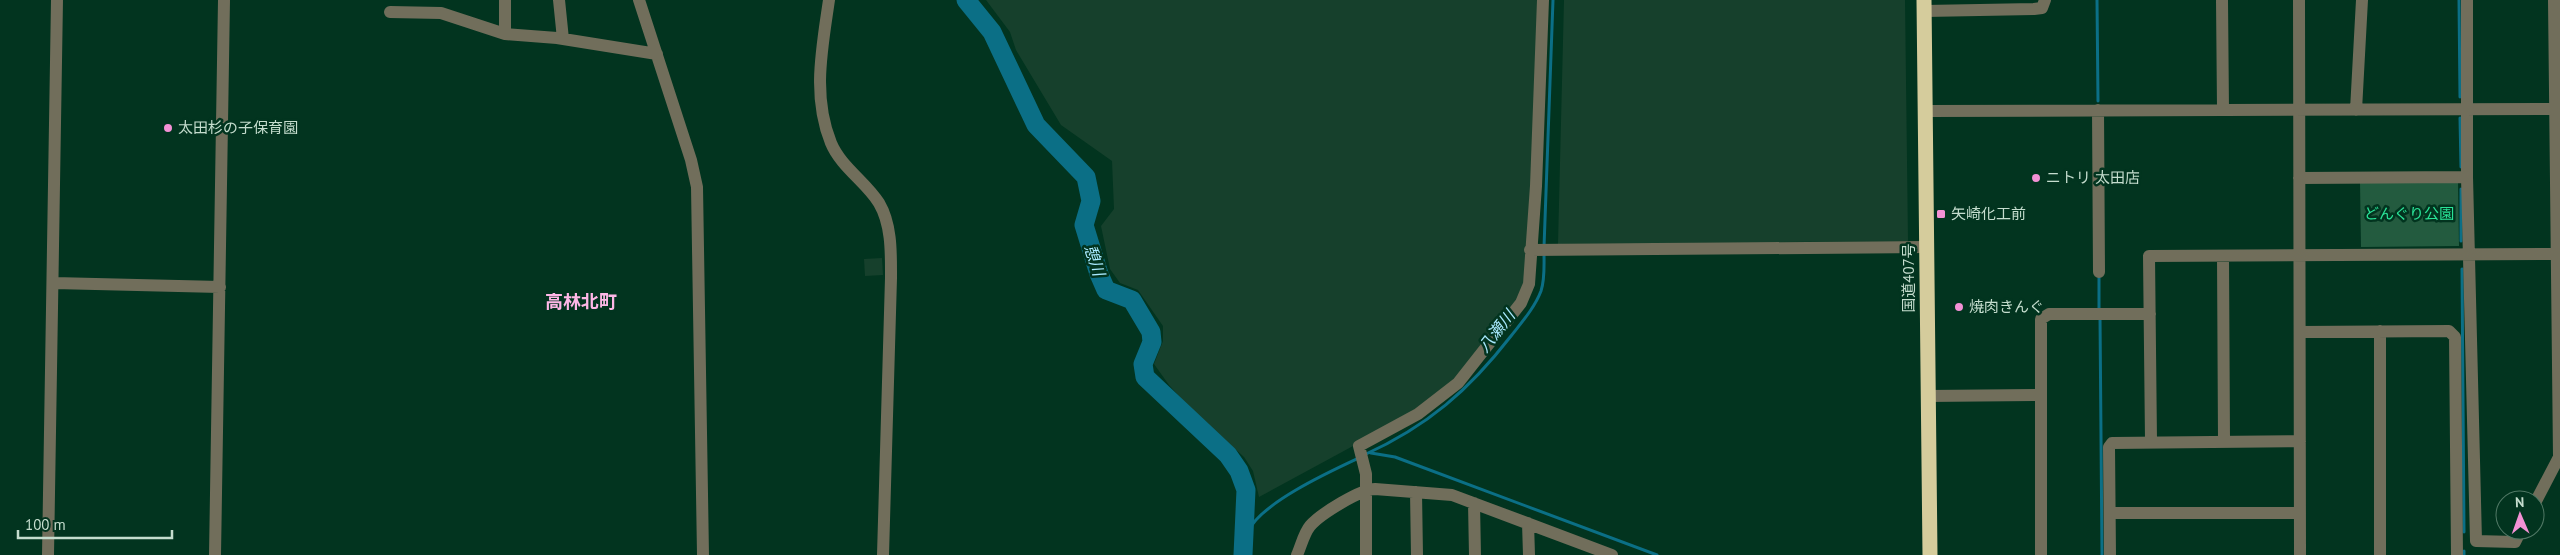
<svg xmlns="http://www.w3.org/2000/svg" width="2560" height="555" font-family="'PT Sans','Noto Sans JP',sans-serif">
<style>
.built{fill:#16402c}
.green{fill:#235b3f}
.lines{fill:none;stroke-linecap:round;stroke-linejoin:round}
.stream{stroke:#0b6f86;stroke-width:3}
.river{stroke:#0b6f86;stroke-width:19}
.minor{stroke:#716e5b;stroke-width:12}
.highway{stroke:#d5cc9c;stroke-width:15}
.poi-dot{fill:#f391d5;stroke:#02341f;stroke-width:2}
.labels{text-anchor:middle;stroke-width:5;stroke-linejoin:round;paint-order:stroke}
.poi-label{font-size:15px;fill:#c5ddce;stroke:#02341f;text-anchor:start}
.park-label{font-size:15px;fill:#2ae397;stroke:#02341f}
.street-label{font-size:15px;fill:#c5ddce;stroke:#02341f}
.water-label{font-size:16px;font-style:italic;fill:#a9eaff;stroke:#02341f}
.quarter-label{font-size:18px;font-weight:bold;fill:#fdb7e6;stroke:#02341f}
</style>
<rect width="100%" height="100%" fill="#02341f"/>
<path class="built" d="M986,0H1540L1530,250L1519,302L1469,367L1401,420L1259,497L1253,471L1244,457L1189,407L1169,385L1154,364L1163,341V326L1138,290L1120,283L1110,269L1101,226L1114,209L1112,161L1061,125L1016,50L1010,32Z
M1564,0H1905L1908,241L1558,244Z
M882,258L883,275L865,276L864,259Z"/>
<path class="green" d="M2360,182H2458L2459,246L2361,247Z"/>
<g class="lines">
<path class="stream" d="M2097,0L2098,101
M2459,0L2460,97
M2460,118L2461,167
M2461,189V241
M1544,247L1553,0
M2462,269L2464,532
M2099,275V311
M2100,317L2102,555
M1371,453L1395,457L1657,555
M1364,455C1428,426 1469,390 1511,336C1522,322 1535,307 1541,291C1545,279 1544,265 1544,253
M2464,551V555
M1247,555C1247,548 1246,538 1248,532C1259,504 1331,471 1359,458"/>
<path class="river" d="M966,0L992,32L1036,125L1086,177L1091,201L1084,225L1099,274L1106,290L1132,300L1151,332L1152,342L1143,364L1145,377L1228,455L1239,471L1246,490L1243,555"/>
<path class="minor" d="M505,0V34L557,38L657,54
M559,0L563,39
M639,0L691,160L697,187L703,555
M829,0C822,49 812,96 831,143C841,167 866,182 879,203C892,225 891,254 891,278L883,555
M2222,0L2223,109
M2299,0L2300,555
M2467,0V177L2476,541L2515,542L2521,530
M1925,11L2034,9L2042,8L2045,0
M390,12L441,13L505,34
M2098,110L2099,272
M2356,110L2362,0
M1926,111L2556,109
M2299,178L2467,177
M1530,250L1927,247
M2223,257L2224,441
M54,283L220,287
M2380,331V555
M2300,332L2449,331L2455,337L2457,555
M1927,396L2039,395
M2151,441L2149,256L2560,254
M1416,492L1417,555
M1474,503L1475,555
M2535,503L2559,457L2554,0
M2110,513H2300
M1528,523L1529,555
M48,555L57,0
M215,555L224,0
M1297,555C1301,546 1304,533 1310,526C1320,514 1361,489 1375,489L1452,495L1612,555
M1366,555V474L1359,446L1418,414L1458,383L1521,303L1529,284L1536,186L1543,0
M2041,555V319L2049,314H2150
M2110,555L2109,447L2112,443L2300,441"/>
<path class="highway" d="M1924,0L1930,555"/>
</g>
<g class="poi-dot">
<circle cx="168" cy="128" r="5"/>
<circle cx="2036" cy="178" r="5"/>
<rect x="1936" y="209" width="10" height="10" rx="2.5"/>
<circle cx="1959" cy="307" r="5"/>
</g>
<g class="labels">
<g class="poi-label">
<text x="178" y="133">太田杉の子保育園</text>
<text x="2046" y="183">ニトリ 太田店</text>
<text x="1951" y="219">矢崎化工前</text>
<text x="1969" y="312">焼肉きんぐ</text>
</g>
<g class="park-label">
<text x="2409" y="219">どんぐり公園</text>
</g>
<g class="street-label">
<text transform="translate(1909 278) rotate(-90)" y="5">国道407号</text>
</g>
<g class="water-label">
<text transform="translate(1095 260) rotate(72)" y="6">憩川</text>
<text transform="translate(1496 331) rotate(-52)" y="6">八瀬川</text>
</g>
<g class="quarter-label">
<text x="581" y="308">高林北町</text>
</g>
</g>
<g transform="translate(2520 515) rotate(358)"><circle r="24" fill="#02341f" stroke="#507865"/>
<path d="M0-4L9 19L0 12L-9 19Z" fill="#f391d5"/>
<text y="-8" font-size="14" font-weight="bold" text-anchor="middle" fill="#c5ddce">N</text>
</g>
<path d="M18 530v8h154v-8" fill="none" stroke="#c5ddce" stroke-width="2.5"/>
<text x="25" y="530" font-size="15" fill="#c5ddce" stroke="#02341f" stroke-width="4" paint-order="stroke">100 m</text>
</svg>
